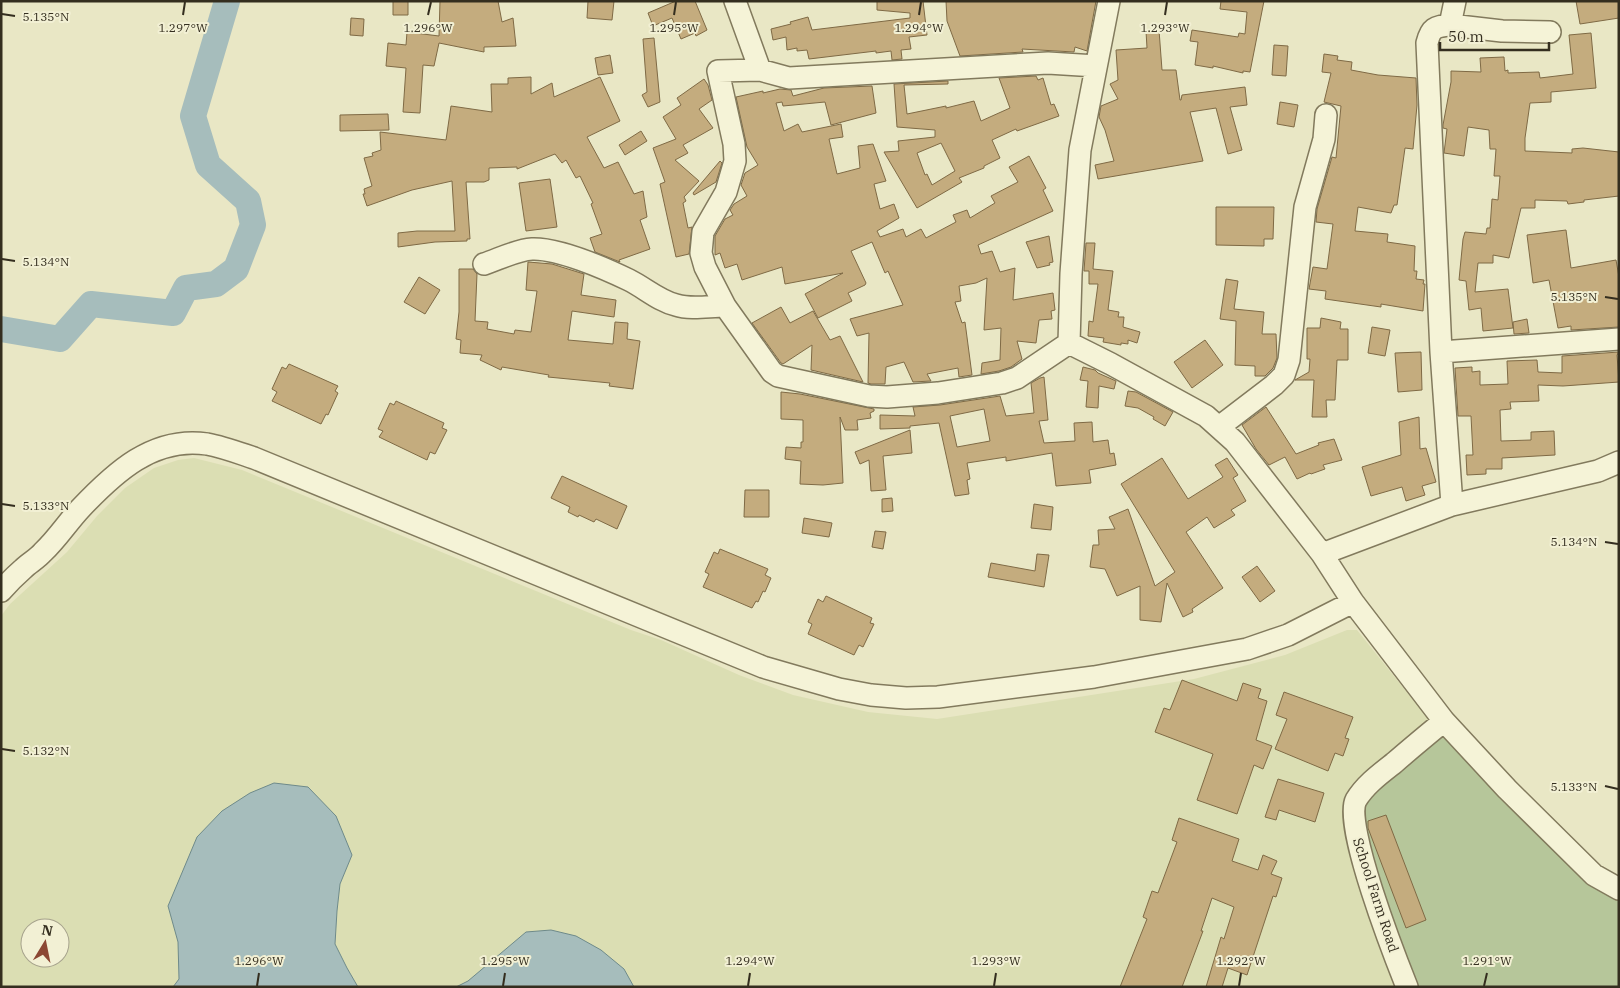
<svg xmlns="http://www.w3.org/2000/svg" width="1620" height="988" font-family="'IBM Plex Serif',serif">
<style>
.farmland{fill:#dbdeb3;fill-rule:evenodd}
.green{fill:#b6c69a}
.water{fill:#a6bdbc;stroke:#6e8a8a}
.lines{fill:none;stroke-linecap:round;stroke-linejoin:round}
.river{stroke:#a6bdbc;stroke-width:26}
.building{fill:#c4ac7e;stroke:#7f6a45;fill-rule:evenodd}
.minor-casing{stroke:#827a5d;stroke-width:24}
.minor{stroke:#f5f3d7;stroke-width:21}
.ticks{fill:none;stroke:#342e1f;stroke-width:2}
.labels{text-anchor:middle;stroke-width:4;stroke-linejoin:round;paint-order:stroke}
.street-label{font-size:14px;fill:#342e1f;stroke:#f2f0d4}
.ticks-label{font-size:12px;text-anchor:middle;fill:#342e1f;stroke:#f2f0d4;stroke-width:4;stroke-linejoin:round;paint-order:stroke}
</style>
<rect width="100%" height="100%" fill="#e9e7c5"/>
<path class="farmland" d="M194,458L242,470L631,630L661,640L739,675L793,695L868,712L937,719L1194,679L1285,655L1347,630H1357L1438,731L1363,787L1343,811L1351,851L1397,987H634L624,969L468,981L456,987H358L347,968L335,945L337,911L340,884L352,855L168,906L178,942L179,979L173,987H1V616L10,604L67,552L97,516L125,488L154,468L178,460ZM30,928H60V958H30Z"/>
<path class="green" d="M1442,734L1607,895L1619,901V987H1413L1359,824L1364,799Z"/>
<path class="water" d="M274,783L308,787L336,816L352,855L340,884L337,911L335,944L347,968L358,987H173L179,979L178,942L168,906L197,837L222,811L250,793Z
M551,930L576,936L601,950L624,969L634,987H456L468,981L526,932Z"/>
<g class="lines">
<path class="river" d="M1,329L60,339L91,304L173,313L186,288L216,284L236,269L253,225L248,201L208,165L193,116L227,1"/>
</g>
<path class="building" d="M393,1H408V15H393Z
M440,1H498L502,22L513,18L516,46L484,47V52L439,43L434,66L423,65L420,113L403,112L406,68L386,66L388,43L406,45L407,32L439,36Z
M588,1H614L612,20L587,18Z
M676,1H695L707,30L696,36L695,33L681,39L672,18L653,26L648,13Z
M877,1H923L927,35L909,37L911,49L901,50L902,59L892,60L891,51L876,53V51L809,59L807,50L797,51V48L787,50L786,37L773,40L771,29L791,24L790,22L808,17L812,30L910,18V13L877,10Z
M946,1H1096L1087,51L1075,47L1074,52L1022,49L1023,52L960,56L947,21Z
M1221,1H1264L1250,72L1243,71V73L1213,66V68L1195,65L1198,42L1190,41L1192,30L1238,37L1239,33L1245,34L1247,12L1220,9Z
M1576,1H1619V18L1580,24Z
M351,18L364,19L363,36L350,35Z
M1159,30L1162,70H1176L1180,100H1181L1182,95L1245,87L1247,105L1230,107L1242,150L1228,154L1216,108L1190,112L1203,161L1098,179L1095,165L1114,161L1105,130L1099,117L1101,106L1118,99L1110,84L1118,80L1116,50L1147,48L1146,31Z
M1591,33L1596,88L1551,92V102L1530,103L1525,138V151L1572,153V149L1583,148L1619,152V196L1584,200V202L1568,204L1567,201L1535,200V208H1521L1509,258L1493,255V263H1478L1475,292L1508,289L1513,328L1483,331L1481,308L1469,310L1466,281L1459,280L1463,239L1465,232L1486,234L1487,228H1490L1492,199L1498,200L1500,176H1494L1496,149H1490L1489,130L1468,127L1464,156L1444,153L1447,129L1443,128V125L1451,82V71L1481,72L1480,58L1504,57L1505,71L1508,70V73L1539,72L1540,78L1573,74L1569,35Z
M654,38L660,102L648,107L642,95L647,92L643,39Z
M1274,45L1288,46L1286,76L1272,75Z
M1324,54L1338,56L1337,60L1352,62L1351,70L1378,75L1416,78L1417,105L1413,149L1405,148L1397,205H1394L1391,213L1358,207L1355,231L1388,234L1387,242L1415,246L1414,271H1417L1416,279L1424,280L1423,284H1425L1423,311L1381,304V307L1325,299L1326,291L1309,289L1313,267L1327,269L1333,224L1316,222L1317,209L1332,157L1336,158L1341,106L1324,102L1331,73L1322,72Z
M610,55L613,73L598,75L595,58Z
M1036,76L1038,80L1043,78L1051,105L1054,104L1059,116L1017,131L1016,129L992,140L1000,158L984,166V168L959,178L962,182L917,208L884,152L899,151L898,141L935,137V130L897,127L894,84L948,81V84L904,85L907,114L946,106V108L974,101L981,121L1010,108L999,78ZM941,143L955,171L932,185L927,174L925,175L917,153Z
M531,77V94L552,83L554,97L600,77L620,121L587,137L604,168L618,162L634,194L643,191L647,217L640,220L650,249L619,260L620,262L595,252L590,238L602,234L591,204L593,203L580,176L576,178L566,160L562,163L555,154L517,169V167L489,168V180L484,182H466L470,239H467V241L435,242L398,247V233L417,231H455L452,181L412,190L367,206L363,194H365L364,189L372,186L364,158L373,156L372,153L381,150L380,132L446,140L451,106L492,112L491,84H508V78Z
M704,79L708,85L712,100L699,109L713,128L683,145L688,153L675,160L699,181L684,197L686,201L683,203L688,228L692,227L689,254L676,257L660,184L665,182L653,148L676,139L663,117L681,105L677,98Z
M872,86L876,113L831,125L825,102L783,106L782,102L776,103L784,131L798,124L802,132L841,124L843,137L829,139L837,174L860,168L858,146L873,144L886,181L874,184L880,209L894,204L899,218L877,231L880,237L903,229L906,237L921,229L926,238L956,222L953,215L967,210L970,218L995,203L991,196L1018,182L1009,167L1029,156L1046,188L1043,190L1053,211L978,245L981,254L992,251L1000,272L1015,268L1013,300L1053,293L1055,310L1051,311L1052,319L1039,320L1036,343L1017,341L1022,359L1011,367L999,371L981,374L982,363L1000,360L1001,328L984,330L987,278L976,283L959,286L961,301L955,302L962,323L965,322L972,375L959,377L958,368L927,374L931,381L913,382L904,362L886,367L885,384H871L868,383L869,333L857,336L850,319L903,305L888,271L885,273L872,242L851,251L866,283L865,285L848,293L852,301L818,318L805,294L843,273L785,284L782,267L742,280L737,264L725,268L720,253L715,255V236L725,219L733,215L730,210L734,204L747,196L741,185L745,173L758,165L747,147L736,97L763,91V93L780,89L791,90L793,96L824,88Z
M1280,102L1298,105L1294,127L1277,124Z
M388,114L389,130L340,131V115Z
M641,131L647,141L625,155L619,145Z
M720,161L722,163L716,182L694,195L693,193Z
M550,179L557,227L526,231L519,183Z
M1216,207H1274L1273,239H1264V246L1216,245Z
M1566,230L1571,268L1616,260L1619,277V327L1571,330V326L1558,328L1549,280L1533,283L1527,235Z
M1049,236L1053,262L1049,263L1050,265L1037,268L1026,242Z
M1086,243H1095L1093,269L1113,271L1108,310L1119,312L1118,317H1124L1123,327L1140,332L1137,343L1128,340V344L1121,343V345L1103,342L1104,338L1088,336L1089,321L1093,322L1098,284H1089V271H1084Z
M528,262L552,264L584,274L581,295L616,300L614,317L572,311L568,340L613,344L615,322L628,323L627,339L640,341L633,389L609,386L610,383L548,377L549,375L502,367L501,370L480,360L482,355L460,353L461,340L456,339L459,312V269H473L477,274L475,321L488,322L487,329L514,334L515,330L531,332L537,291L526,290Z
M419,277L440,290L425,314L404,302Z
M1226,279L1238,281L1234,309L1264,312L1262,334H1276L1277,358L1273,368L1265,376H1255V366L1235,365L1236,321L1220,319Z
M781,307L790,323L813,311L830,340L840,336L863,382L811,370L812,345L783,364L781,363L752,323Z
M1321,318L1341,322L1340,329H1348V360H1337L1335,400H1326L1327,417H1312L1314,380H1295L1309,372L1310,359H1307V328H1320Z
M1527,319L1529,333L1514,334L1513,322Z
M1372,327L1390,330L1385,356L1368,353Z
M1205,340L1223,365L1192,388L1174,362Z
M1421,352L1422,390L1398,392L1395,353Z
M1619,352L1617,355L1619,382L1563,386L1538,385L1539,401L1510,402L1511,409L1500,410L1501,441L1531,440V432L1554,431L1555,455L1502,458V469H1486V474L1467,475L1466,455H1473L1471,416H1458L1455,368L1472,367V372L1480,371V385L1508,384L1507,361L1537,360L1538,372L1562,373V356Z
M289,364L338,386L335,391L338,393L328,415L326,414L321,424L272,401L277,392L272,389L282,367L286,369Z
M1083,367L1095,370L1098,373L1116,381L1114,389L1099,386L1098,408L1086,407L1088,381L1080,380Z
M1044,377L1048,420L1039,421L1044,443L1075,441L1074,423L1092,422L1093,442L1108,440L1110,454L1114,453L1116,465L1089,470L1091,483L1056,486L1052,453L1006,461V457L967,463L970,479L967,480L969,494L955,496L939,423L910,426V428L880,429V415L915,416L913,407L940,405L1000,396L1006,416L1034,413L1031,383L1040,378ZM984,409L990,441L957,447L950,416Z
M1128,391L1136,392L1173,412L1165,426L1153,419L1154,417L1138,408L1125,406Z
M781,392L800,394L874,409V411L870,413L871,418L857,420L858,430H845L840,417L843,483L823,485L800,484L801,461L785,459L786,447L801,448V442H803V420L781,419Z
M396,401L444,423L442,428L447,430L435,454L430,452L427,460L379,437L383,431L378,429L390,403L394,405Z
M1266,407L1296,454L1319,445L1318,443L1334,439L1342,460L1323,465L1325,469L1311,474L1310,473L1297,479L1285,457L1269,465L1256,449L1242,425Z
M1419,417L1420,449L1426,448L1436,482L1422,486L1425,495L1406,501L1402,487L1371,496L1362,467L1401,455L1399,422Z
M910,430L912,453L883,456L886,490L871,491L869,460L860,464L855,452Z
M1162,458L1188,499L1223,477L1215,465L1227,458L1238,475L1233,478L1246,501L1231,510L1235,515L1214,528L1207,517L1186,532L1223,588L1192,609L1193,612L1183,617L1167,583L1161,622L1140,620V586L1117,596L1105,569L1090,567L1093,545H1099L1098,530L1115,529L1109,517L1128,509L1155,586L1175,572L1121,484Z
M562,476L627,506L617,529L596,519L594,522L579,515L578,517L568,512L570,507L551,498Z
M745,490H769V517H744Z
M892,498L893,511L882,512V499Z
M1034,504L1053,507L1051,530L1031,528Z
M804,518L832,523L829,537L802,533Z
M875,531L886,532L883,549L872,547Z
M720,549L768,569L765,575L771,578L765,592L763,591L758,602L756,601L752,608L703,587L709,574L705,572L714,552L718,554Z
M1037,554L1049,555L1044,587L988,577L991,563L1035,571Z
M1257,566L1275,591L1260,602L1242,577Z
M826,596L872,618L870,623L874,624L863,647L859,645L854,655L808,634L812,624L808,622L818,599L823,602Z
M1182,680L1237,701L1243,683L1261,689L1258,698L1267,701L1256,740L1272,746L1263,769L1254,765L1237,814L1197,800L1213,754L1155,732L1164,708L1170,710Z
M1284,692L1353,717L1345,738L1349,739L1343,756L1335,753L1328,771L1275,749L1287,719L1276,715Z
M1278,779L1324,793L1315,822L1279,810L1276,820L1265,817Z
M1386,815L1426,920L1406,928L1368,828V821Z
M1179,818L1239,839L1232,861L1258,870L1263,855L1277,861L1271,874L1282,878L1276,897L1273,896L1247,975L1228,968L1222,987H1206L1221,937L1224,939L1234,907L1212,898L1201,931H1203L1182,987H1120L1147,919L1143,917L1152,891L1158,893L1177,842L1172,840Z"/>
<g class="lines">
<g class="minor-casing">
<path id="minor" d="M735,1L760,70
M1450,25L1502,31L1550,32
M484,264C499,259 516,250 532,249C558,248 604,268 629,280C645,288 659,301 676,305C691,310 709,306 725,306
M1069,343L1017,378L1002,383L938,393L887,397L869,396L778,376L772,372L725,306L705,267L701,253L703,232L726,192L735,161L734,144L718,71L760,70L789,78L1048,63L1096,66
M1069,343L1111,364L1206,416L1235,442L1322,554L1353,602L1444,721L1507,789L1594,875L1619,889
M1069,343L1071,274L1080,150L1109,1
M1441,352L1619,339
M1219,427L1274,385L1284,375L1289,360L1305,207L1324,139L1326,115
M1452,505L1598,471L1619,462
M1322,554L1452,505L1441,352L1427,43C1431,27 1435,27 1450,25L1455,1
M1,591C8,583 15,576 23,569C29,563 37,559 43,552C57,539 67,523 80,509C114,473 153,436 207,444C223,447 239,453 254,458L763,667L839,689L871,695L906,698L938,697L1094,677L1247,649L1288,635L1353,602
M1407,987C1395,957 1343,824 1356,800C1365,785 1380,774 1394,763C1410,749 1427,735 1444,721"/>
</g>
<use href="#minor" class="minor"/>
</g>
<path class="ticks" d="M2,14L15,16M183,15L185,2M428,15L431,2M674,15L676,2M919,15L921,2M1165,15L1167,2M2,259L15,261M1605,297L1618,299M2,504L15,506M1605,542L1618,544M2,749L15,751M1605,786L1618,789M257,986L259,973M503,986L505,973M748,986L750,973M994,986L996,973M1239,986L1241,973M1484,986L1487,973"/>
<g class="labels">
<g class="street-label">
<text transform="translate(1376 895) rotate(72)" y="5">School Farm Road</text>
</g>
</g>
<g class="ticks-label">
<text x="46" y="21">5.135°N</text>
<text x="183" y="32">1.297°W</text>
<text x="428" y="32">1.296°W</text>
<text x="674" y="32">1.295°W</text>
<text x="919" y="32">1.294°W</text>
<text x="1165" y="32">1.293°W</text>
<text x="46" y="266">5.134°N</text>
<text x="1574" y="301">5.135°N</text>
<text x="46" y="510">5.133°N</text>
<text x="1574" y="546">5.134°N</text>
<text x="46" y="755">5.132°N</text>
<text x="1574" y="791">5.133°N</text>
<text x="259" y="965">1.296°W</text>
<text x="505" y="965">1.295°W</text>
<text x="750" y="965">1.294°W</text>
<text x="996" y="965">1.293°W</text>
<text x="1241" y="965">1.292°W</text>
<text x="1487" y="965">1.291°W</text>
</g>
<rect width="1620" height="988" fill="none" stroke="#342e1f" stroke-width="5"/>
<g transform="translate(45 943) rotate(10)"><circle r="24" fill="#f2f0d4" stroke="#a6a28c"/>
<path d="M0-4L9 19L0 12L-9 19Z" fill="#8b4733"/>
<text y="-8" font-size="14" font-weight="bold" text-anchor="middle" fill="#342e1f">N</text>
</g>
<path d="M1440 42v8h109v-8" fill="none" stroke="#342e1f" stroke-width="2.5"/>
<text x="1448" y="42" font-size="15" fill="#342e1f" stroke="#f2f0d4" stroke-width="4" paint-order="stroke">50 m</text>
</svg>
